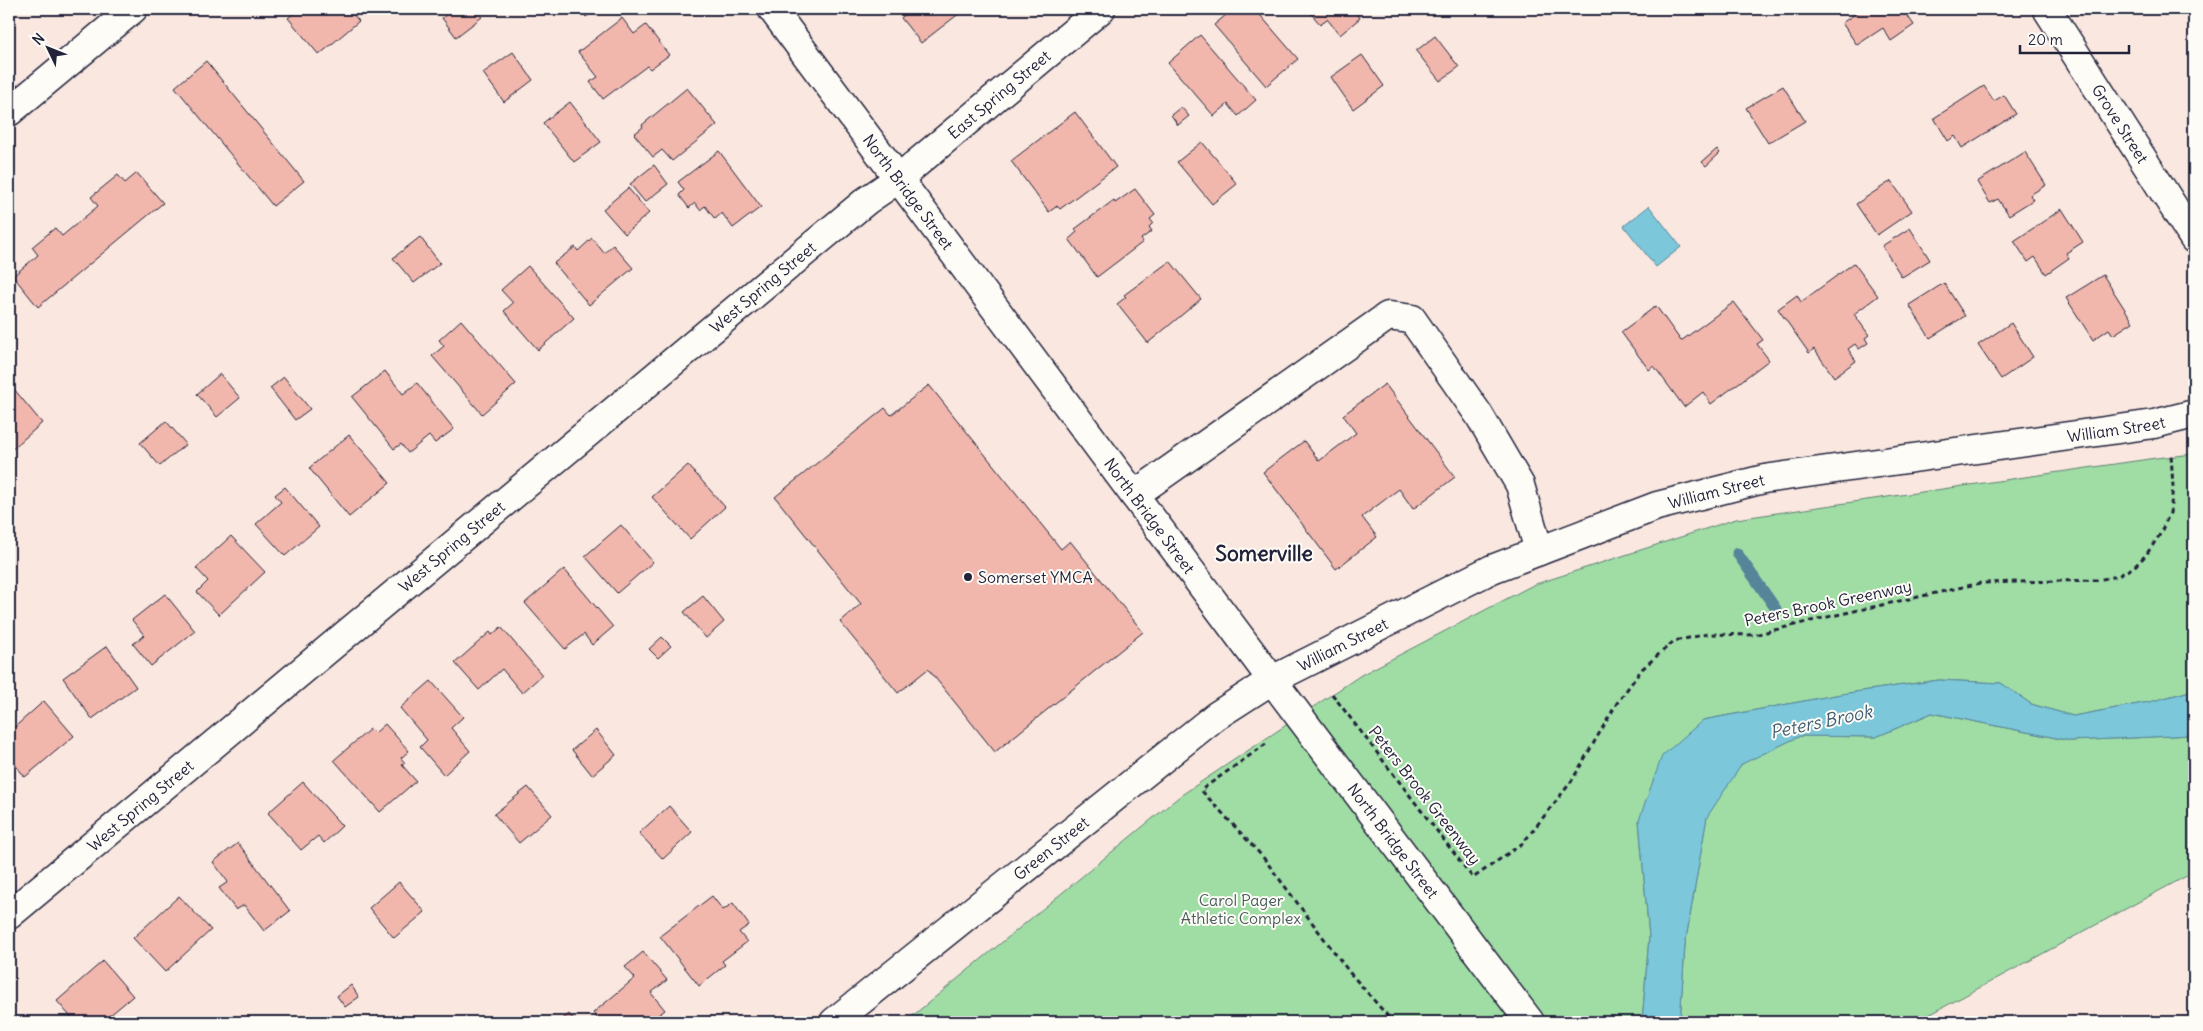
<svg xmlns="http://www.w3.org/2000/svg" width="2203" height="1031" font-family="Delius,sans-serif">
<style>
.green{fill:#9fdda5;stroke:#608070}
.water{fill:#7bc7da;stroke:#57859a}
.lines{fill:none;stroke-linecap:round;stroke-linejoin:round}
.stream{stroke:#57859a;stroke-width:11}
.building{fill:#f1b6ac;stroke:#22223b}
.minor-casing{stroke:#22223b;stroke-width:31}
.path{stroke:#22223b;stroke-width:3;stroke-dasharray:5 4;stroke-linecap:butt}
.minor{stroke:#fdfcf7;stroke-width:28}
.poi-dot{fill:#22223b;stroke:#fdfcf7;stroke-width:2}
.labels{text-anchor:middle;stroke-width:4;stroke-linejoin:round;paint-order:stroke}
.street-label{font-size:16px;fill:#22223b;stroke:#fdfcf7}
.poi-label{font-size:16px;fill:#22223b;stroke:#fdfcf7;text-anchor:start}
.park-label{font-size:16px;fill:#485a5b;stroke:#fdfcf7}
.water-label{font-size:18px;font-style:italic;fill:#415c73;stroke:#fdfcf7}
.district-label{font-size:21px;font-weight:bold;fill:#22223b;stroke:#fdfcf7}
</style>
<rect width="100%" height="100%" fill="#f9e7e0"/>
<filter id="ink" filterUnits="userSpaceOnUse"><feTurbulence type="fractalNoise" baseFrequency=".02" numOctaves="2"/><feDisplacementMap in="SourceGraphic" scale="10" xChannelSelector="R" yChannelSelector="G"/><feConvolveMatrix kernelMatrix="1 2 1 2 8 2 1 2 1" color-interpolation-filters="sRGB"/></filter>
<g filter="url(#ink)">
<path class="green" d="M2194,454V690L2149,702L2073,716L2031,704L2001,683L1939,680L1841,694L1703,720L1639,820L1649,937L1642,1022H905L1180,796L1361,675L1533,585L1736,519L2156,458Z
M1932,713L2071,741L2192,735L2194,734V872L1916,1022H1680L1685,945L1707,816L1741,764L1800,736L1876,737Z"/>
<path class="water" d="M1649,206L1681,247L1656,267L1624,226Z
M1939,680L2001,683L2031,704L2073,716L2149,702L2194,690V734L2192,735L2071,741L1932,713L1876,737L1800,736L1742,764L1707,817L1685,945L1680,1022H1642L1649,937L1639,820L1662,756L1703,720L1841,694Z"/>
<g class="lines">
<path class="stream" d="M1737,553L1776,609"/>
</g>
<path class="building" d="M299,9H348L359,21L319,55L288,18Z
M454,9H476L482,17L456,37L442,18Z
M579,9H596L586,17Z
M911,9H965L921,43L901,18Z
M1233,9H1255L1298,59L1266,86L1214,25Z
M1307,9H1353L1360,18L1340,35L1327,19L1320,24Z
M1862,9H1916L1907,15L1914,25L1891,41L1883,28L1857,45L1842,23Z
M622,18L634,34L646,25L669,55L650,69L647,66L603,99L590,82L598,77L578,52Z
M1200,35L1256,100L1238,116L1228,104L1214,116L1168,63Z
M1435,36L1459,67L1440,81L1416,51Z
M513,52L533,80L504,102L483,73Z
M1362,55L1384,86L1353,109L1331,77Z
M206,61L304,181L273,206L175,87Z
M1783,86L1805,121L1768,143L1746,108Z
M1984,86L1994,101L2004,95L2016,114L1962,148L1955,136L1948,141L1934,118Z
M687,88L717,125L672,161L662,150L653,157L634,134L643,127L642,125Z
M570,102L601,142L574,162L543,123Z
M1181,107L1189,116L1178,125L1171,115Z
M1075,112L1116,167L1060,209L1057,206L1049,212L1011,161Z
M1202,142L1237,184L1212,204L1177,162Z
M1717,149L1720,153L1706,166L1702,162Z
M719,151L761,207L733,228L722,213L715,219L705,206L700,210L695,203L689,208L679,195L684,190L678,182Z
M2025,152L2046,185L2030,195L2033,200L2009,215L1998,199L1990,203L1977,182Z
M654,165L668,184L645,202L630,184Z
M137,173L163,203L38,307L13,276L38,255L32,247L55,228L62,236L98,206L91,197L118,175L125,183Z
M1891,181L1912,211L1877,235L1856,204Z
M628,188L649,213L625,234L603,209Z
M1135,189L1155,215L1150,219L1153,223L1149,227L1152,231L1141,239L1143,242L1097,277L1069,239L1077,232L1075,229L1114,200L1115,203Z
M2062,209L2083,242L2066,253L2069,258L2046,274L2035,257L2028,262L2014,241Z
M1910,228L1930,260L1902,277L1882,246Z
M420,237L440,263L414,283L393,258Z
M592,238L604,253L613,245L633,268L589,305L554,263L575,247L578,251Z
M1170,261L1201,299L1148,343L1117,304L1126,297L1124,295Z
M1854,263L1878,296L1854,314L1869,335L1865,338L1868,343L1859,349L1855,344L1848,349L1856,361L1834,377L1814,349L1809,353L1778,309L1797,295L1801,302Z
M528,266L574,318L538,350L504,311L513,303L501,290Z
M2103,275L2133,322L2113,335L2109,329L2093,340L2066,298Z
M1944,283L1965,316L1930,338L1909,305Z
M1734,302L1763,340L1757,344L1769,360L1711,404L1703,392L1684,407L1654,366L1649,370L1621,332L1656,306L1681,341Z
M461,320L516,384L482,414L432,356L444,346L439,340Z
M2011,323L2033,357L2001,379L1978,345Z
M385,371L403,394L417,383L454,429L435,443L429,436L408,453L401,444L394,449L352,397Z
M220,374L240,398L217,417L197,394Z
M284,377L310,409L295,420L270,388Z
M9,383L42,423L9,452Z
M1385,384L1455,477L1413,509L1399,489L1362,517L1377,537L1336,569L1263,472L1304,441L1319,461L1356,433L1343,415Z
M929,385L1061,549L1070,541L1143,632L995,752L928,669L898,693L840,622L861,604L775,497L885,408L891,415Z
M166,421L186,444L160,466L140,443Z
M349,435L390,483L349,517L309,468Z
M688,465L725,507L690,539L652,497Z
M285,487L319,527L285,556L256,524L281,502L275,495Z
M621,525L653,562L617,593L585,556Z
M231,536L265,572L219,615L197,592L208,581L196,568Z
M564,569L613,627L592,645L584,634L565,649L525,603Z
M165,594L195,631L151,666L133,644L144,635L132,620Z
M703,596L724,622L706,638L684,612Z
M501,627L542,675L522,693L502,669L479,690L455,663L490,632L492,635Z
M662,637L671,646L658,658L649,649Z
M107,646L136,687L92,719L63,678Z
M431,681L463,717L451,728L470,751L444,775L420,747L427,740L400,708Z
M44,701L74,736L25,777L9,757V732Z
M385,724L409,751L401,758L405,763L402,765L416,781L380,812L334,760L370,729L375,733Z
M596,730L616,755L592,775L572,750Z
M303,782L342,826L324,843L318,836L301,850L268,813Z
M528,787L552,815L519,843L494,814Z
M669,806L692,832L663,859L639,833Z
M238,843L290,911L264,931L244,905L236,910L219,888L228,882L213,862Z
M399,882L425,912L394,938L369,908Z
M179,896L211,930L165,972L133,938Z
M712,896L723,910L733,903L749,925L739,932L747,942L722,961L725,965L699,986L660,936Z
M643,952L667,980L651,993L665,1010L649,1022H600L593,1013L635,978L625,967Z
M103,961L133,996L102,1022H75L57,1001Z
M351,985L359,997L345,1007L337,996Z
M569,1014L576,1022H559Z"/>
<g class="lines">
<g class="minor-casing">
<g id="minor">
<path id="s1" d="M772,9L1272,680L1530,1022"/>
<path id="s2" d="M2047,9L2194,239"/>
<path d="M9,112L133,9"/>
<path d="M1134,495L1388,316L1412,319L1479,415L1520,485L1539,551"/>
<path id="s3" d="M9,915L866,201L898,179L1101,9"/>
<path id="s4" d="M834,1022L1216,716L1272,680L1492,569L1657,506L1764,479L2154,424L2194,414"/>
</g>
</g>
<path class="path" d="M1332,694L1473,878L1523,843L1571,782L1617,703L1642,669L1674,641L1708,634L1754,635L1823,618L1981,583L2097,580L2118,576L2134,567L2146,555L2159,536L2170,513L2173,487L2171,454
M1266,744L1201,790L1262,856L1350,973L1393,1022"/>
<use href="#minor" class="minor"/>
</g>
</g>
<circle class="poi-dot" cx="968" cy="577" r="5"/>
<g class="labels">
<g class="street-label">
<text dy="6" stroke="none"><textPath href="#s3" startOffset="1286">East Spring Street</textPath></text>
<text dy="6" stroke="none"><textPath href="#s2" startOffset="136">Grove Street</textPath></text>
<text dy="6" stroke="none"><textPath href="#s1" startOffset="228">North Bridge Street</textPath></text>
<text dy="6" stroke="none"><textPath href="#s3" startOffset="981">West Spring Street</textPath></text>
<text dy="6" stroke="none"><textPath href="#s4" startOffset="1445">William Street</textPath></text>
<text dy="6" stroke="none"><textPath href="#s4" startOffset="1040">William Street</textPath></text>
<text dy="6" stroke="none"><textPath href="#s1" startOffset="632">North Bridge Street</textPath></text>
<text dy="6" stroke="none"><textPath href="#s3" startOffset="576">West Spring Street</textPath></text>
<text transform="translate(1828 603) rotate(-12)" y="6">Peters Brook Greenway</text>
<text dy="6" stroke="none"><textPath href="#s4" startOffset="635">William Street</textPath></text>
<text transform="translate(1425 795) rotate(52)" y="6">Peters Brook Greenway</text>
<text dy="6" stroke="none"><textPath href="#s3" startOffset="171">West Spring Street</textPath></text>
<text dy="6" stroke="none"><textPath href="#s1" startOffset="1038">North Bridge Street</textPath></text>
<text dy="6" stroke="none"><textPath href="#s4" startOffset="278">Green Street</textPath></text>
</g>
<g class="poi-label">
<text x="978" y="583">Somerset YMCA</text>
</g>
<g class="park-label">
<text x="1241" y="906">Carol Pager<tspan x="1241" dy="18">Athletic Complex</tspan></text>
</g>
<g class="water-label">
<text transform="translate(1821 722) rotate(-12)" y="6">Peters Brook</text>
</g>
<g class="district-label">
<text x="1264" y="561">Somerville</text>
</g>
</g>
<rect width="2203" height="1031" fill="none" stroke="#fdfcf7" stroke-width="30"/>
<rect x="15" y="15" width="2173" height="1001" fill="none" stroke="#22223b" stroke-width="2" filter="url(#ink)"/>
<g transform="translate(48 48) rotate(313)" stroke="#fdfcf7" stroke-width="4" paint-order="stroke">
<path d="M0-4L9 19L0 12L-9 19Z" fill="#22223b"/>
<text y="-8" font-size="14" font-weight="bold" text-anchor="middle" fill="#22223b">N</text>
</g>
<path d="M2020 45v8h109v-8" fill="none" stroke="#22223b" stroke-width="2.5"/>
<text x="2028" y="45" font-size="15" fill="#22223b" stroke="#fdfcf7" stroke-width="4" paint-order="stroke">20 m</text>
</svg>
